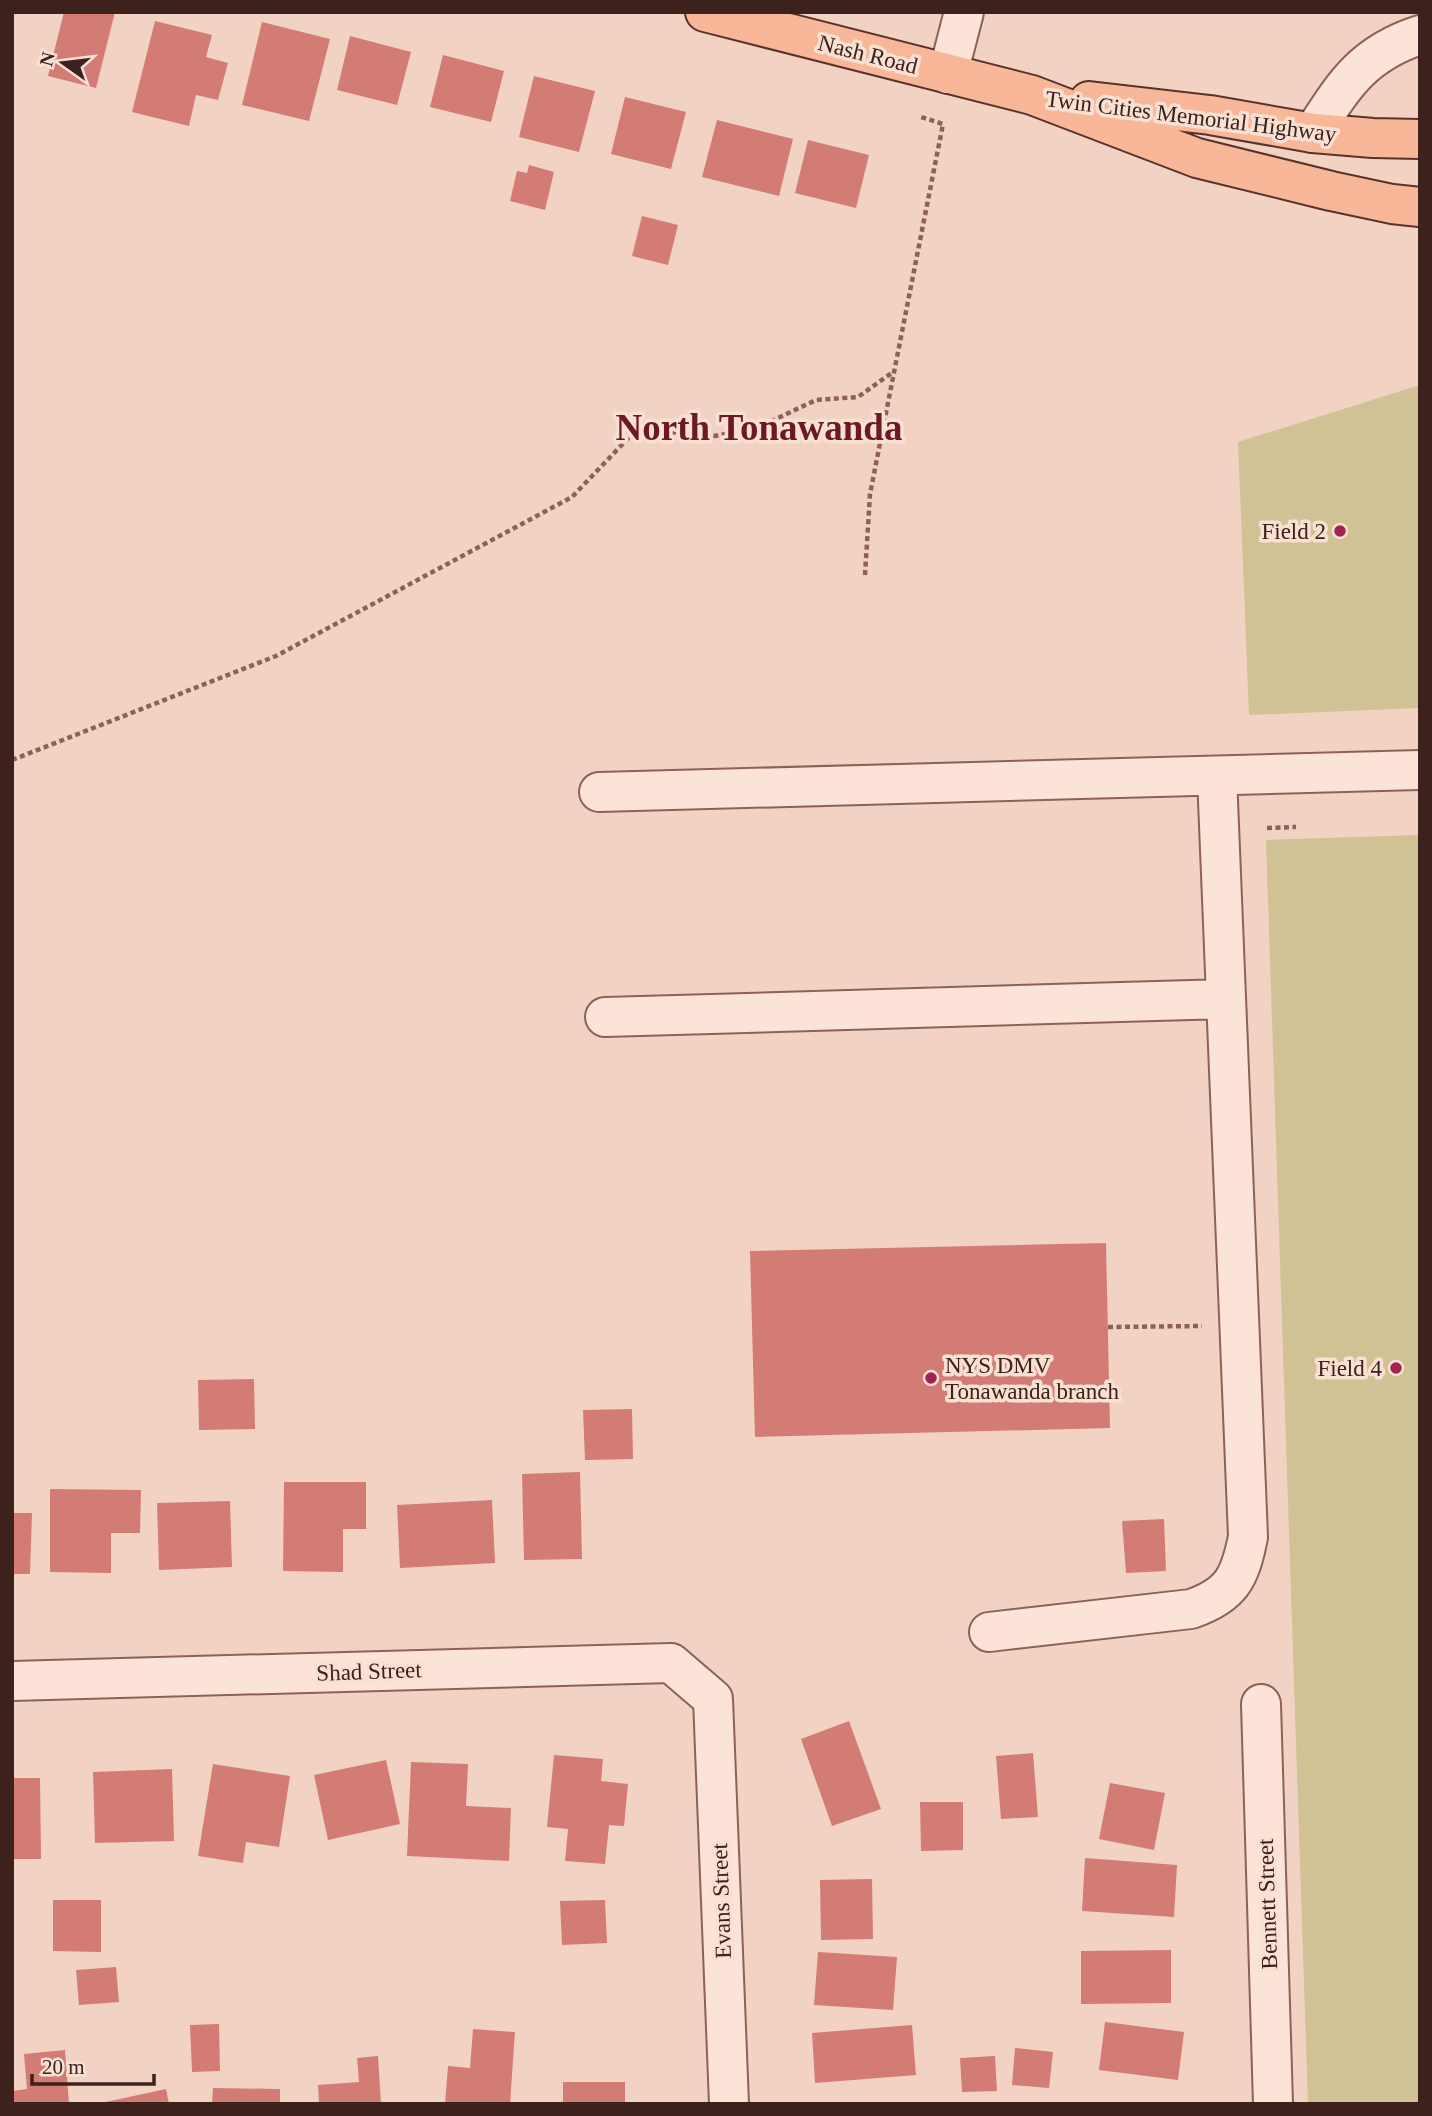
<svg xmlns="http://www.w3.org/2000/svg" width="1432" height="2116" font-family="'Times New Roman',serif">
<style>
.green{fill:#d1c295}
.building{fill:#d37b75}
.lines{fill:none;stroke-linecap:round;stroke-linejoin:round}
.minor-casing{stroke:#8e6158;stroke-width:42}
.major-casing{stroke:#5b312c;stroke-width:42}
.path{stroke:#8e6158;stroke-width:4.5;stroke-dasharray:5 3.5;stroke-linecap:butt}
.minor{stroke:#fbe3d7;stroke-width:38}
.major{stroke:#f8b798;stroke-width:38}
.poi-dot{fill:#a22351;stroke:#f8e0d3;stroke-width:2.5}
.labels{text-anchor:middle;stroke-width:7;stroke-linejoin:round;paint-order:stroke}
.street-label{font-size:23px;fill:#3c211d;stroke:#f8e0d3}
.poi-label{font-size:23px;fill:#3c211d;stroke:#f8e0d3;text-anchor:end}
.town-label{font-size:37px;font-weight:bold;fill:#6c1926;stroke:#f8e0d3}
</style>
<rect width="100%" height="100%" fill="#f2d3c3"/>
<path class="green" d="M1420,385V708L1249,715L1238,442Z
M1420,835V2104H1308L1266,840Z"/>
<path class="building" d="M64,12H115L96,88L48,76Z
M155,21L212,35L206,57L228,63L218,100L196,95L189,126L132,112Z
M262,22L330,39L309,121L242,105Z
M350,36L411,52L397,105L337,90Z
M443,55L504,71L491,122L430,107Z
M534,76L595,91L579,152L519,137Z
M625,97L686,112L671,169L611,154Z
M717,120L793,139L779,196L702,177Z
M808,140L869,155L856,208L795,193Z
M529,165L554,172L545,210L510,201L517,171L527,173Z
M642,216L678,225L668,265L632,256Z
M1106,1243L1110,1428L755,1437L750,1251Z
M254,1379L255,1429L199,1430L198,1380Z
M632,1409L633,1459L585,1460L583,1410Z
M580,1472L582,1559L524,1560L522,1474Z
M284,1482H366V1529H343V1572L283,1571Z
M50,1489L141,1490L140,1533H111V1573L50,1572Z
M492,1500L495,1563L400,1568L397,1505Z
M230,1501L232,1567L159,1570L157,1503Z
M12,1513H32L30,1574H12Z
M1164,1519L1166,1571L1126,1573L1122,1521Z
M849,1721L881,1809L832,1826L801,1739Z
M1033,1753L1038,1817L1001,1819L996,1756Z
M554,1755L603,1759L601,1781L628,1784L624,1826L609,1825L605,1864L565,1861L568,1829L547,1827Z
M386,1760L400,1824L328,1840L314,1775Z
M411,1762L468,1764L466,1806L511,1808L509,1861L407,1856Z
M213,1764L290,1776L279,1847L246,1842L243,1863L198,1856Z
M172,1769L174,1841L95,1843L93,1772Z
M12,1778H40L41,1859H12Z
M1110,1783L1165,1793L1154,1850L1099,1839Z
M920,1802H963V1850L921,1851Z
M1085,1858L1177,1865L1174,1917L1082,1911Z
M872,1879L873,1939L821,1940L820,1880Z
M53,1900H101V1952L53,1951Z
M605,1900L607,1943L562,1945L560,1901Z
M1171,1950V2003L1081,2004V1951Z
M818,1952L897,1957L893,2010L814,2005Z
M116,1967L119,2002L79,2005L76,1970Z
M1105,2022L1184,2032L1178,2080L1099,2070Z
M219,2024L220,2071L192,2072L190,2025Z
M912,2025L916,2075L815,2083L812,2033Z
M473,2029L515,2032L510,2104H445L448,2066L470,2068Z
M1015,2048L1053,2052L1049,2088L1012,2085Z
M65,2050L69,2104H12V2091L27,2089L24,2054Z
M378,2056L381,2104H319L318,2085L359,2082L357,2058Z
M995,2056L997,2091L962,2092L960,2058Z
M563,2082H625V2104H563Z
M213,2088L280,2089V2104H212Z
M166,2089L169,2104H101V2103Z"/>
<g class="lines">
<g class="minor-casing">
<path id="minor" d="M948,74L964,12
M1313,133C1344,85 1362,54 1420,35
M599,792L1420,770
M605,1017L1226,999
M989,1632L1191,1609C1232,1595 1240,1577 1248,1537L1217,776
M12,1681L671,1663L713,1699L729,2104
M1261,1704L1273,2104"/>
</g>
<g class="major-casing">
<path id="major" d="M705,12L1032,95L1197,158L1331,191L1392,204L1420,207
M1089,101L1210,115L1313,133L1373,138L1420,139"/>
</g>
<path class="path" d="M865,575L870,494L943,124L921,117
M12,760L276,656L572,497L637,429L715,436L759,427L816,400L858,397L893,372
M1267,828L1296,827
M1108,1327L1202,1326"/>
<use href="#minor" class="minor"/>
<use href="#major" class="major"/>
</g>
<g class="poi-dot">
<circle cx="1340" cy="531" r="7"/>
<circle cx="1396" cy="1368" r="7"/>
<circle cx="931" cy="1378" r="7"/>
</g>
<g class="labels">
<g class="street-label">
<text transform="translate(868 54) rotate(14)" y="8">Nash Road</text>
<text transform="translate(1191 116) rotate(7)" y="8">Twin Cities Memorial Highway</text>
<text transform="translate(369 1671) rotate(-2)" y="8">Shad Street</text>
<text transform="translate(721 1901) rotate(-92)" y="8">Evans Street</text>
<text transform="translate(1267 1904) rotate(-92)" y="8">Bennett Street</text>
</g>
<g class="poi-label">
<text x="1326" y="539">Field 2</text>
<text x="945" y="1373" text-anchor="start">NYS DMV<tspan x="945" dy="26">Tonawanda branch</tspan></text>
<text x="1382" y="1376">Field 4</text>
</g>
<g class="town-label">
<text x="759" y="440">North Tonawanda</text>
</g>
</g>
<rect width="1432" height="2116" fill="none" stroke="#3c211d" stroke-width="28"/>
<g transform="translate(63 63) rotate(284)" stroke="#f8e0d3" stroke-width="5" paint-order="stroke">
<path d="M0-5L12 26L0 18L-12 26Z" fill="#3c211d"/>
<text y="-10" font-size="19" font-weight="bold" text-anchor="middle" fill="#3c211d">N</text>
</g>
<path d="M32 2074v10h122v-10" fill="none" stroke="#3c211d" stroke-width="3.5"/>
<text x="42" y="2074" font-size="21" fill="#3c211d" stroke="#f8e0d3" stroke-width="5" paint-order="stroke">20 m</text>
</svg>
